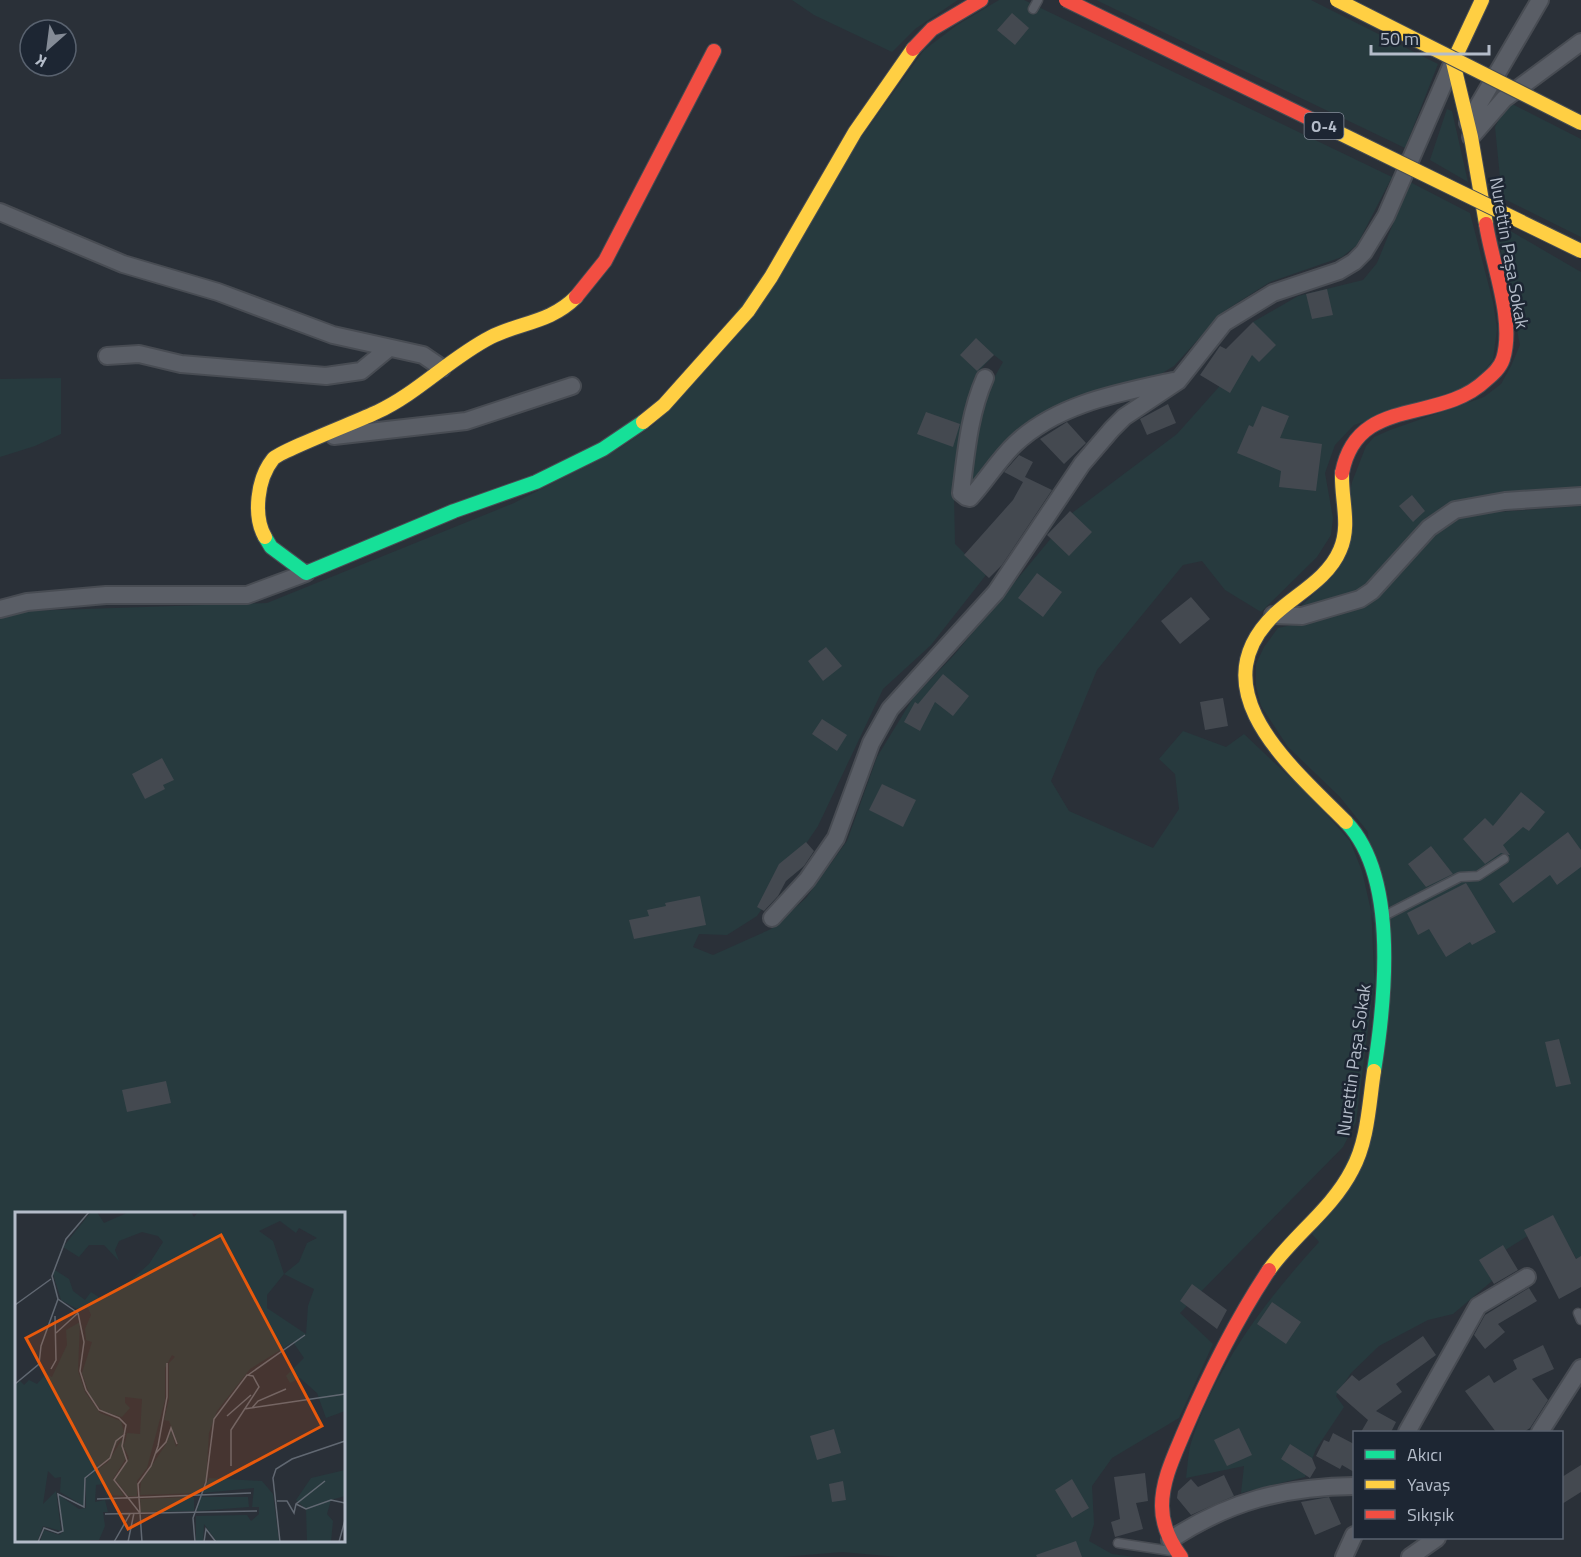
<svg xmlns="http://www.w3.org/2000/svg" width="1581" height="1557" font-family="'Titillium Web',sans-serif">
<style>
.green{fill:#273a3e;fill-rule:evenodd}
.building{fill:#444950}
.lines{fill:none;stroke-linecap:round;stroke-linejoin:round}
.lane-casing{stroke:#484c53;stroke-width:11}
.street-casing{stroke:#484c53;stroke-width:20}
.fast-casing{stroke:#484c53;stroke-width:16}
.slow-casing{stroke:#484c53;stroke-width:16}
.jam-casing{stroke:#484c53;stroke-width:16}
.lane{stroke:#5a5e66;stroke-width:8}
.street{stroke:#5a5e66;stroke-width:16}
.fast{stroke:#16e098;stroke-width:14}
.slow{stroke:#ffcf43;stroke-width:14}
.jam{stroke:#f24e42;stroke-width:14}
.slow-bridge-casing{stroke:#474c53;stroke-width:16;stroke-linecap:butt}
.jam-bridge-casing{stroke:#474c53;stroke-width:16;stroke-linecap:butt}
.slow-bridge{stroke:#ffcf43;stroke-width:14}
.jam-bridge{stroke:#f24e42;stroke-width:14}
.labels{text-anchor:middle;stroke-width:5;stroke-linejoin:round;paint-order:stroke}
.shield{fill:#1d2633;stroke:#878f9c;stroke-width:1.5}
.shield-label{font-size:16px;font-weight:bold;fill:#b4bcc9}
.street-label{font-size:18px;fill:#b4bcc9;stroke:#1d2633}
.inset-road{fill:none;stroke:#616872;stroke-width:1.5}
.view{fill:#e8590c;fill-opacity:0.15;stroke:#e8590c;stroke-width:3}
.inset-edge{fill:none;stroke:#b4bcc9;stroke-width:3}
</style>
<rect width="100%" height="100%" fill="#2a3038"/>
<path class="green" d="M792,0H958L915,29L892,52L814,15Z
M999,0H1024L1392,177L1357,245L1342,257L1270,282L1223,312L1174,366L1156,377L1120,383L1087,395L970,487L968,481C973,438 980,400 1003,362L994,355L978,372L969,403L954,494L955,544L986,575L931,645L883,689L818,826L757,916L727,935L699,934L693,947L713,955L771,929L806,898L847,841L877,757L913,698L954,655L1072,513L1177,434L1226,379L1253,322L1298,296L1363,280L1377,263L1410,182L1470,213L1493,302L1497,329L1493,360L1472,385L1354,425L1335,445L1325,473L1333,518L1331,535L1317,557L1261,612L1225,590L1202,561L1183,565L1097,670L1051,781L1069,811L1153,848L1179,809L1175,774L1159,759L1183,731L1226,747L1244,734L1313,799L1350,841L1362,871L1374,924L1375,975L1356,1122L1343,1147L1180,1313L1213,1344L1179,1418L1112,1458L1092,1486L1094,1524L1089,1541L1112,1554L1135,1557H898L842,1552L783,1557H0V617L26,611L267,603L514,503L620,448L655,424L924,50L957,25ZM16,1214H344V1540H16Z
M1096,0H1311L1438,64L1405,148Z
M1508,102L1581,139V237L1502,198L1495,127Z
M1447,109L1452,111L1468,182L1430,160Z
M1495,222L1581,272V486L1544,492L1485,495L1458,502L1357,595L1310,608L1300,607L1332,577L1352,482L1366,446L1374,437L1390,430L1484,397L1501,384L1511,366L1520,345Z
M61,378V434L35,446L0,457V379Z
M1581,506V1262L1579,1263L1553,1220L1483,1264L1492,1281L1453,1314L1428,1320L1379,1346L1351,1373L1336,1396L1344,1407L1316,1449L1305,1477L1241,1493L1244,1466L1186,1478C1188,1464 1188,1449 1193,1437C1218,1363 1267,1299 1319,1242L1312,1234L1379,1092L1368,832L1340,797L1288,747L1261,706L1256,686V664L1264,647L1278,628L1346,613L1372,600L1427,536L1453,519L1471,514Z"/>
<path class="building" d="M1012,13L1029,28L1015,45L997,30Z
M1327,289L1333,315L1312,319L1306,294Z
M1253,322L1276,345L1259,362L1252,355L1230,393L1200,375L1220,346L1226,349Z
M976,338L994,355L977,371L960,355Z
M1168,404L1176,423L1147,435L1140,419Z
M1262,406L1289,416L1280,438L1322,444L1316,491L1279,487L1281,471L1237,453L1249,425L1253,427Z
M926,412L960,424L953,447L917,434Z
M1067,422L1086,443L1064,464L1040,439Z
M1019,455L1033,462L1025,477L1052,490L1002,565L989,578L964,555L1013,500L1023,482L1004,472Z
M1412,495L1425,511L1413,522L1399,506Z
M1070,511L1092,532L1069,556L1047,535Z
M1037,573L1062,592L1043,617L1018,598Z
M1191,597L1210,619L1180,644L1161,621Z
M826,647L842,666L823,681L808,661Z
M943,674L969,696L953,716L935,702L920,731L904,722L915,702L918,704Z
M1223,698L1228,726L1205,730L1200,702Z
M822,719L847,735L837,751L812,734Z
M162,758L174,780L163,785L165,789L145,799L132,774Z
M882,784L916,800L903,827L869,810Z
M1521,792L1545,812L1529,831L1523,827L1503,845L1510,855H1509L1501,853L1485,864L1463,839L1485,818L1493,826Z
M1568,832L1581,850V867L1557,885L1550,875L1513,903L1499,884Z
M806,842L814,851L804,866L786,881L778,896L764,911L757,907L779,864Z
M1431,846L1453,874L1426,887L1408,864Z
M1466,883L1496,932L1472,945L1470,942L1446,957L1429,929L1418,935L1407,913Z
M700,896L706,925L634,939L629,920L649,916L647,910L666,906L665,903Z
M1559,1039L1571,1084L1556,1087L1545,1042Z
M166,1081L171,1103L127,1112L122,1090Z
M1553,1215L1576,1259L1581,1256V1287L1559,1299L1524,1230Z
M1503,1245L1518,1270L1494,1284L1479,1260Z
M1192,1284L1227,1310L1217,1329L1180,1301Z
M1529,1288L1537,1301L1498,1324L1505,1332L1485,1349L1474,1335L1485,1315Z
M1272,1302L1301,1322L1286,1344L1257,1324Z
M1423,1336L1436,1355L1396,1384L1402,1392L1376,1411L1396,1422L1391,1432H1361L1368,1420L1336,1392L1352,1375L1359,1381Z
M1543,1345L1554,1369L1532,1379L1548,1400L1530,1428L1524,1432H1496L1465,1391L1489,1375L1494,1383L1517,1369L1513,1360Z
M1239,1428L1252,1455L1227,1466L1214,1440Z
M834,1429L841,1453L817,1460L810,1436Z
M1333,1433L1354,1444V1472L1342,1465L1340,1469L1316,1456L1324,1440L1329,1442Z
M1290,1444L1312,1458L1316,1468L1310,1478L1281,1459Z
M1581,1465V1492L1562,1504V1477Z
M1145,1473L1148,1501L1136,1503L1143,1529L1115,1537L1111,1522L1120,1519L1114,1477Z
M1224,1475L1234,1496L1191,1515L1177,1498L1178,1491L1191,1479L1198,1487Z
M1072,1479L1089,1508L1072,1518L1055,1490Z
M843,1481L846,1500L832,1502L829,1484Z
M1329,1497L1341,1524L1315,1535L1301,1502Z
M1076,1541L1082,1557H1037L1036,1555Z"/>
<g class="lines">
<g class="lane-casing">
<path id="lane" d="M1033,9L1038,0
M1384,916L1460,877L1478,876L1504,859
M1578,1313L1581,1320
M1118,1543L1171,1551"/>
</g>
<g class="street-casing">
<path id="street" d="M1468,123L1540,0
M1471,137L1504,99L1581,42
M0,212L123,264L218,292L333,335L423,355L442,368
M107,356L139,354L181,364L326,376L361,371L389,348
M985,378C969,414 966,454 961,493L966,497L970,498C986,481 998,460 1015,444C1057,404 1118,393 1173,381
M334,436L466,421L572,386
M0,609L27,602L106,595H247L306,573
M1273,615L1302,616L1360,599L1372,591L1429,528L1455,510L1505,501L1581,496
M772,918L807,880L836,838L871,743L890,709L996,592L1082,464L1112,429L1124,417L1178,381L1224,323L1273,293L1339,271L1354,262L1364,252L1386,216L1453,62
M1407,1432L1478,1306L1527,1277
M1540,1432L1581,1368
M1170,1540C1229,1501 1284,1487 1354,1486
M1344,1557L1354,1535
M1410,1557L1437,1538"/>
</g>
<g class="fast-casing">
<path id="fast" d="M265,537L271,547L306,573L454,511L536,482L603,449L643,422
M1346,822C1399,877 1385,1002 1374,1071"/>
</g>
<g class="slow-casing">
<path id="slow" d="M1482,0L1453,62L1471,137L1486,224
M643,422L664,405L748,311L771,277L855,132L913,49
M1342,473C1341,500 1351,525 1340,550C1328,579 1296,594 1275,614C1196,690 1294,769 1346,822
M265,537C253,516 257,479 273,459C280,451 361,420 377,412C418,393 450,358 491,337C521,322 550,323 576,297
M1269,1270C1294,1235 1332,1209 1352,1170C1368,1141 1369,1103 1374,1071"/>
</g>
<g class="jam-casing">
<path id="jam" d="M913,49L932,29L981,0
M576,297L605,261L714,51
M1342,473C1357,394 1439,425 1486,380C1493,374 1500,368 1503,359C1515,320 1492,264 1486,224
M1181,1557C1170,1542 1162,1526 1162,1506C1162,1480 1174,1456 1184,1432C1208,1376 1235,1321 1269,1270"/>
</g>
<use href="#lane" class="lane"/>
<use href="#street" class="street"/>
<use href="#fast" class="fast"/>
<use href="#slow" class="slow"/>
<use href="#jam" class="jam"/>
<g class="slow-bridge-casing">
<path id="slow-bridge" d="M1337,0L1581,123
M1327,127L1581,251"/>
</g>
<g class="jam-bridge-casing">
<path id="jam-bridge" d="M1066,0L1327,127"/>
</g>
<use href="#slow-bridge" class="slow-bridge"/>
<use href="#jam-bridge" class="jam-bridge"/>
</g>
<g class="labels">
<rect class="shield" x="1304.5" y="113" width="39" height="26" rx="4.5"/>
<g class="shield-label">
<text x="1324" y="132">O-4</text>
</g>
<g class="street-label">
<text transform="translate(1509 253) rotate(80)" y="6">Nurettin Paşa Sokak</text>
<text transform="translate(1354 1060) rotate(-82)" y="6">Nurettin Paşa Sokak</text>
</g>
</g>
<g transform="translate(15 1212)">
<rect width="330" height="330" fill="#2a3038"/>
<path d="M76,0H82L89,11L114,0H176L179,5L183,0H330V199L311,206L302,181L285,166L275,171L271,164L289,146L278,130L235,157L202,199L194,221L191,268L184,281L125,283L126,270L151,232L156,218L161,235L163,232L154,209L149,208L154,187V151L160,145L157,143L150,156V188L132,256L122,269V284H113L100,267L114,246L109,235L112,221L125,222L127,187L110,185V191L115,196L107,205L87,199L75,184L67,161L77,130L71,128L70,117L76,103L73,96L62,97L46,88L38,62L40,58L54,67L58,79L70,88L76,80L85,86L114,70L134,52L148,30L143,24L127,20L104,29L100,38L104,49L89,33H74L64,45L48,35ZM265,9L281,21L284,16L302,26L292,31L284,50L269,62L258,29L244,19ZM269,62L299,77L293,94L291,122L252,96V83ZM65,110L63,159L70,180L85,201L106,209L109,220L93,247L69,266V294L45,280L46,265L40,266L33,259L28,292L41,279L46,319L28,314L22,330H0V173L5,169L9,173L14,168L22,172L31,162L37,165L52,133L51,118ZM109,224L110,248L98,267L109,284L91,283L88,272L81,273L80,290L90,288L93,300H88L90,314L84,328L25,330L29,318L44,323L48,320L44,283L64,297L71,296V266L93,250ZM330,258V284L316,288L312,302L318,309L316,330H292L291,297L281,288L296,266ZM194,266L247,269L258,282L264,330H202L189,312L188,330H181V304L232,303L236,309L244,302V295H237L239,276L187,281ZM179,285V299L126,300L125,287ZM185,285H233L234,295L182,299Z" fill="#273a3e" fill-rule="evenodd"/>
<path class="inset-road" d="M0,93L36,67M63,101L69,130L65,159L71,178L84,198L104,206L111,213L107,234L112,249L99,268L125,301L127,330M63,101L43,87L37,64L51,27L74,0M41,121L63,101M36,157L41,148L40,104M233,163L290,123M0,172L24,152L26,134L43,87M237,196L243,189L271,177M229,197L330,182M212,204L236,183M140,242L151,230L156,216L162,232M82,287L236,281M262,289H272L279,301L281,292L310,269M281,292L291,297L316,288L330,291M125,300L123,272L136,254L143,234L152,185V151M90,302L242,299M23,330L29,316L43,321L48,319L43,282L69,295L70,266L95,246L101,229L110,222M99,330L115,302M113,330L119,301M180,330L178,306L191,270L199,207L232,163L238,164L244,175L216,218V254M189,330L191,317L201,330M265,330L258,266L261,257L277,247L330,229M324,330L330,308"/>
<path class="view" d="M206,23L307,214L113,317L11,126Z"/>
<rect width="330" height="330" class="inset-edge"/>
</g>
<rect x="1353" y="1431" width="210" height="108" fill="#1d2633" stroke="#59626f" stroke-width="1.5"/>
<rect x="1365" y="1450" width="30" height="9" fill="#16e098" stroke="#59626f" stroke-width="1.5"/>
<text x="1407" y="1461" font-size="18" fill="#b4bcc9">Akıcı</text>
<rect x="1365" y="1480" width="30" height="9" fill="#ffcf43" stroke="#59626f" stroke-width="1.5"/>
<text x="1407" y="1491" font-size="18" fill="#b4bcc9">Yavaş</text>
<rect x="1365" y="1510" width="30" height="9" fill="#f24e42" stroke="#59626f" stroke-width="1.5"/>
<text x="1407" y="1521" font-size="18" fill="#b4bcc9">Sıkışık</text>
<g transform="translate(48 48) rotate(208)"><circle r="28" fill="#1d2633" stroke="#59626f" stroke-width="1.5"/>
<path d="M0-4.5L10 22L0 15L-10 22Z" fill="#848b96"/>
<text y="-9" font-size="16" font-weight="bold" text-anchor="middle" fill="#b4bcc9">K</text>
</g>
<path d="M1371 45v9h118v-9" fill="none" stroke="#b4bcc9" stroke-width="3"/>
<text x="1380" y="45" font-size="18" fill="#b4bcc9" stroke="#1d2633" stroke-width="4.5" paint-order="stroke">50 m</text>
</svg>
